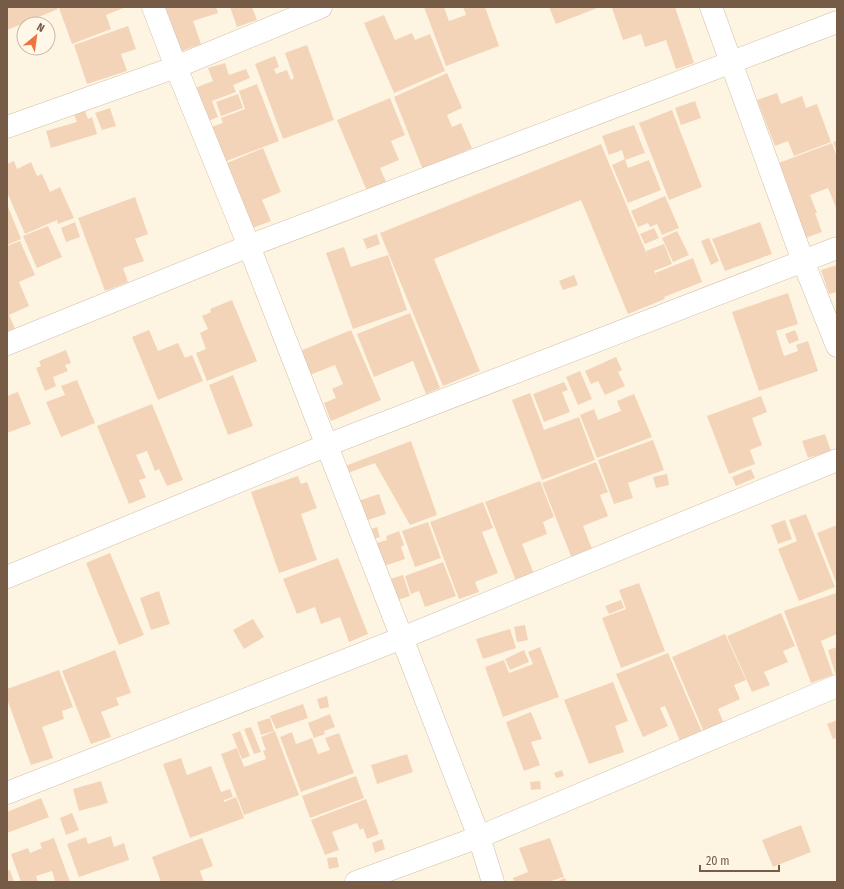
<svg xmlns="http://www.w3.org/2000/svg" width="844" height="889" font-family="'Fira Sans Condensed',sans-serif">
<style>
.building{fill:#f4d4b8}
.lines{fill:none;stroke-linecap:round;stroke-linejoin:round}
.minor-casing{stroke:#d1bfab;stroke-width:23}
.minor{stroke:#fff;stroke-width:22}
</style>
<rect width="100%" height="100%" fill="#fdf5e1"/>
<path class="building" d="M7,7H57L58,9L7,30Z
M62,7H126L106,15L111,29L72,44L59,8Z
M163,7H216L218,13L193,21L201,44L179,52Z
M230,7H252L257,20L237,27Z
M424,7H444L449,21L466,15L463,7H485L499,46L446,66Z
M549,7H600L556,24Z
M616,7H675L694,63L676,69L666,40L645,47L641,34L623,40L612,8Z
M384,15L395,40L412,33L415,40L430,34L445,71L394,93L364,23Z
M128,26L136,49L121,54L127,71L87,84L74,45Z
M307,45L334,120L283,139L255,64L275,56L279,67L274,69L276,74L287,70L291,80L294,78L285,53Z
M225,63L229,75L246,69L250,78L233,85L236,92L212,101L218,117L208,121L195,88L213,81L208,68Z
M447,73L462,108L447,115L452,127L461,123L472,148L442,161L425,175L394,97Z
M257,84L279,141L224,162L211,127L223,123L221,118L245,109L239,91Z
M777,93L781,104L802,96L806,108L817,104L831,142L794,156L788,141L775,146L757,100Z
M238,94L243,108L221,116L216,102Z
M390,98L405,135L391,141L399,160L380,168L390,191L370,198L337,120Z
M695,101L701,118L681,125L675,108Z
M84,108L88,119L92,117L97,134L51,148L46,131L77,122L73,111Z
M110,108L116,126L102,130L95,113Z
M672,110L702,187L669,200L639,123Z
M634,125L645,153L625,160L622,150L609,155L602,136Z
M837,141V152L833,142Z
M832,143L837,157V210L828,188L810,195L817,213H815L822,232L805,238L776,164Z
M601,144L648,257L646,251L664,244L672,264L654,271L660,287L655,273L693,258L702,282L664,297L665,299L628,314L581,200L434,259L480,371L443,386L380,233Z
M263,148L281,192L262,200L271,221L253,228L227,163Z
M625,159L628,168L649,160L661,190L628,203L612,165Z
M14,161L17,169L31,162L37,176L42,174L50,192L60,187L74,218L58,224L57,220L25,234L7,192V164Z
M665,196L679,228L662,235L657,224L650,227L648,223L638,227L631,211Z
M135,197L148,234L135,239L144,261L123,268L128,282L105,291L78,218Z
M7,204L21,239L7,245Z
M75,222L80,237L66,242L61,228Z
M760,222L772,254L725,271L712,239Z
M48,226L62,257L37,268L23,236Z
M654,228L659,238L645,244L640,234Z
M677,231L689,255L673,262L662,238Z
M377,234L380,244L367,249L363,239Z
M709,238L719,261L711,265L701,241Z
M20,241L35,275L19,282L29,306L9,315L17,333L7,337V246Z
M344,247L351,267L388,255L407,310L353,329L326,253Z
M837,265V292L829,294L821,270Z
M574,275L578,285L563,290L559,281Z
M788,293L798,324L776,331L784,356L798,351L796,345L808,341L818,371L759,391L732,312Z
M232,300L257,361L207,381L196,353L206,349L200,333L208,329L202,316L211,312L210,309Z
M410,313L440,388L426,394L413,361L374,377L357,334Z
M149,330L158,351L178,343L185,358L192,355L203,381L158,400L132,337Z
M351,330L381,400L331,421L324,403L336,398L332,389L343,384L335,365L310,375L300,351Z
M795,330L799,340L789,344L785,334Z
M66,350L71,363L65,365L68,371L53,377L56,386L45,391L36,368L41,366L39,361Z
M616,357L622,370L618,372L625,386L605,395L598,381L591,384L585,371Z
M580,371L592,399L578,405L566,377Z
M233,375L253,426L228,435L209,385Z
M77,380L95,423L61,437L46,402L65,395L61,386Z
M564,382L568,390L562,392L570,412L544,422L533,394Z
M18,392L31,424L7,433V396Z
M530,393L544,430L579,417L595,460L542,480L512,400Z
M634,394L652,437L597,458L580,415L594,409L598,420L621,411L617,401Z
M761,396L767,412L752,418L762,445L750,450L755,464L729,474L707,416Z
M152,404L183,480L167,486L159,469L155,471L147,451L136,455L146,478L139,480L146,497L129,504L97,426Z
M825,434L831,451L808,458L802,441Z
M653,440L664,470L628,483L633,498L614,504L598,460Z
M411,441L437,515L410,525L375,463L348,473L345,466Z
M596,462L608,492L600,495L608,516L583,526L594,554L573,561L542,483Z
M751,469L755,478L736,486L732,477Z
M667,474L669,485L656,488L653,477Z
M298,476L301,484L307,482L317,508L301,514L317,560L279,573L251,492Z
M540,481L554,517L543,522L547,534L522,544L534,574L516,581L485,502Z
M379,494L386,514L365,521L358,501Z
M483,502L493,528L482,532L498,573L475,582L479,592L459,599L430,522Z
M806,514L835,587L799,601L778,549L797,541L789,520Z
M785,520L792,539L778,544L771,525Z
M428,522L441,558L415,567L402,531Z
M837,525V585L817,533Z
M377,527L380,537L371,540L368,530Z
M399,531L404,545L401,547L405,559L378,568L370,545L387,540L386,536Z
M110,553L144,635L119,645L86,563Z
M338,558L368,634L349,642L340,617L321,624L315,607L297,614L283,579Z
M443,562L456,596L425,607L419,591L411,594L405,576Z
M403,575L410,596L395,601L387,580Z
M639,583L665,651L621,668L602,618L626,609L619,590Z
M159,591L170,624L151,630L140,598Z
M836,593L837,596V634L821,641L833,675L811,683L784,611Z
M621,600L624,608L609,614L605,606Z
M781,613L795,646L783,651L788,662L764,672L770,685L752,692L727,636Z
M253,619L264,637L244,649L233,630Z
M525,625L528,640L517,642L514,627Z
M510,629L516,648L483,659L476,639Z
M725,634L746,680L734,685L740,699L718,709L724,724L704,732L672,657Z
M540,647L559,697L503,717L485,667L504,660L509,673L533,664L528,652Z
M837,647V672L835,673L828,650Z
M115,650L131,693L116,698L119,705L101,712L111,737L91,744L62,671Z
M524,650L529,662L510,670L505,659Z
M668,653L702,732L680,741L665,706L660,708L668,726L643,737L616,674Z
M59,670L73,707L62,711L64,719L42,727L53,758L31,765L7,699V689Z
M613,682L628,721L615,726L624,752L589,764L564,700Z
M327,696L329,707L320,709L317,699Z
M303,704L308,718L276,729L270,716Z
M531,712L542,739L531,742L540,765L524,771L506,722Z
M330,714L335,727L324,731L325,734L314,738L308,723Z
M270,718L274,731L261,735L257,722Z
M837,720V738L833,739L827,724Z
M251,727L261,752L254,754L244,729Z
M240,731L250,756L242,759L232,734Z
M275,731L299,795L244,815L221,754L237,748L244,767L266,759L263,751L266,750L261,737Z
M292,732L296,744L312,738L318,754L330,750L325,738L339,733L354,773L301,792L280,737Z
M407,754L413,772L377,784L371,765Z
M181,758L187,775L211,766L221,792L230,789L233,797L224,800V802L236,797L244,818L190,838L163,764Z
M562,770L564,776L556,778L554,773Z
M356,776L364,798L310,818L302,796Z
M101,781L108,803L79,811L73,789Z
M540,781L541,789L531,790L530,782Z
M41,798L49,817L7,833V812Z
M366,799L379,834L367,839L363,828L360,830L357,823L332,832L339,850L325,855L311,820Z
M72,813L79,830L66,835L60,818Z
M801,825L811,852L773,867L762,840Z
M111,836L114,847L124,843L129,860L79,877L67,844L86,837L88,844Z
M54,838L70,882H52L55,881L52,871L36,876L38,882H21L11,854L28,848L30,853L42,848L40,843Z
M202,838L213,866L200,871L204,882H161L152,857Z
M550,838L564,877L548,882H514L513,878L528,872L519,848Z
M382,839L385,849L375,853L372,843Z
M337,857L339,867L329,869L327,858Z
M10,870L14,882H7V871Z
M565,878L567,882H555Z"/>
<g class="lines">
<g class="minor-casing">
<path id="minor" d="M153,7L176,67L249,246L402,638L479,837L493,882
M711,7L803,261L837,346
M7,127L176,67L321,7
M7,344L249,246L837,22
M7,577L327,445L837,248
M7,793L402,638L837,460
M356,882L479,837L837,686"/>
</g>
<use href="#minor" class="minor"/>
</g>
<rect width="844" height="889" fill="none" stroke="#765b47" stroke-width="16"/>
<g transform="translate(36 36) rotate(29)"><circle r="19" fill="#fff8e9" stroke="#c8b9a8"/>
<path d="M0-3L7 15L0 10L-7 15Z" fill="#ef733f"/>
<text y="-6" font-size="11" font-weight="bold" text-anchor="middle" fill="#765b47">N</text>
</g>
<path d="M700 865v6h79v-6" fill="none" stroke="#765b47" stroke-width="2"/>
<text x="706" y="865" font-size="12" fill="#765b47" stroke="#fff8e9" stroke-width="3" paint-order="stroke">20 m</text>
</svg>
